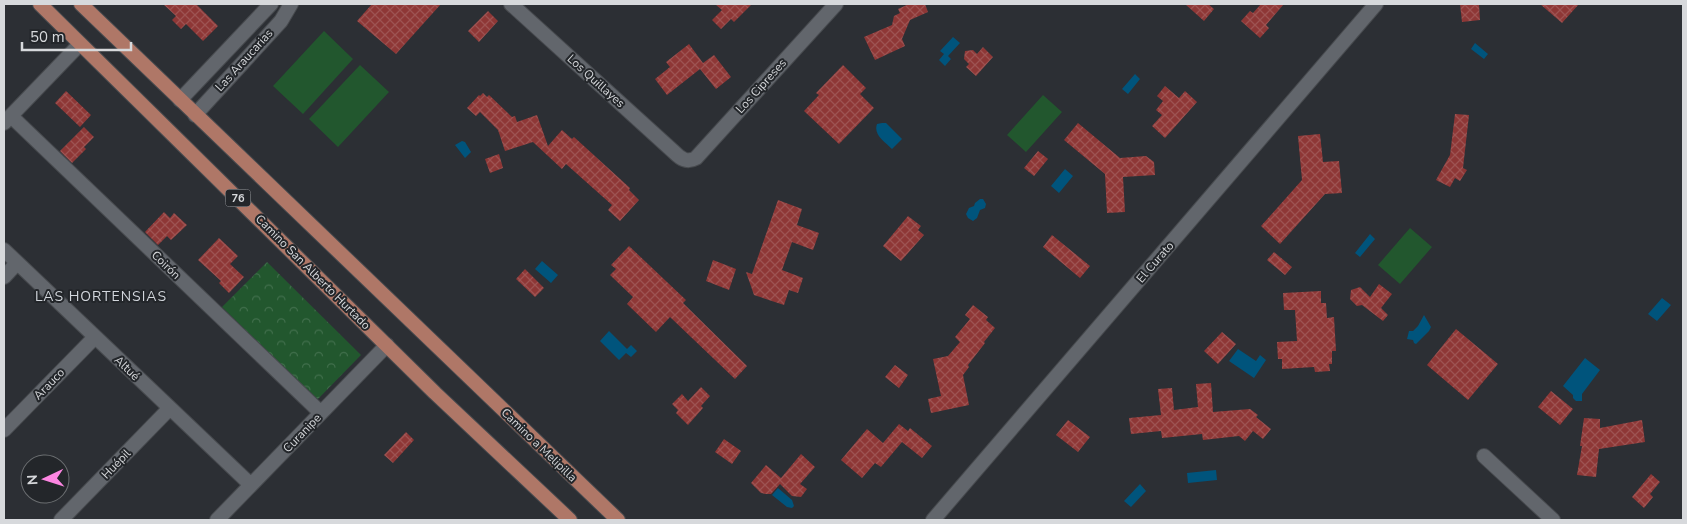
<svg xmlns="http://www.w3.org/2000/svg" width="1687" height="524" font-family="'Nunito Sans',sans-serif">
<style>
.green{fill:#22572e}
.park{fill:url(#park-crowns)}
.water{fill:#00547c}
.building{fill:url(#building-cross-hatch)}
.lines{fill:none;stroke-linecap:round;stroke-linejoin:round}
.minor-casing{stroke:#474a4e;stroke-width:16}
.primary-casing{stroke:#474a4e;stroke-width:16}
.minor{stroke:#62666c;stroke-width:14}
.primary{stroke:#af7767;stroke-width:14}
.labels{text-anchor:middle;stroke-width:4;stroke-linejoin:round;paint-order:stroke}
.shield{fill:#23262a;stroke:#a1a3a7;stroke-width:1}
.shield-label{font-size:11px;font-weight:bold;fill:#d7d9dc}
.street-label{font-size:12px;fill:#d7d9dc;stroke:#23262a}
.neighbourhood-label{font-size:14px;letter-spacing:1px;fill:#d3d7dd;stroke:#23262a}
</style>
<defs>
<pattern id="park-crowns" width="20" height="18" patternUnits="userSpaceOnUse" patternTransform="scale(1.25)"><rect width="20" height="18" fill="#22572e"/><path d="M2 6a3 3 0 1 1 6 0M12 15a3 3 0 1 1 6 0" fill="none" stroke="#416f4c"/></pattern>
<pattern id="building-cross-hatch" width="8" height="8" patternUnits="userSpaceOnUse" patternTransform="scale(1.25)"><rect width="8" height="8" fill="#8e3736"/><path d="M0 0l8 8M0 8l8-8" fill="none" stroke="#9d5352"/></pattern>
</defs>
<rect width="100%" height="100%" fill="#2c2f34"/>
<path class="green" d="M324,31L353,59L303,114L273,86Z
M360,65L389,92L338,147L309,119Z
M1043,95L1062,112L1026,152L1007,135Z
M1410,228L1432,247L1400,284L1378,265Z"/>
<path class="park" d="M267,262L361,355L317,400L222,307Z"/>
<path class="water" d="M953,37L960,43L948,56L951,59L945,66L939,60L944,54L940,51Z
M1475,43L1488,54L1484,59L1471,49Z
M1135,74L1140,79L1128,94L1122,89Z
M882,123H886L902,139L892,149C885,142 873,135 877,124Z
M462,141L465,142L471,152L465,158L455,145Z
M1065,169L1073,176L1059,193L1051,186Z
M980,199H983L986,204L985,208L980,210L977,218L973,221L968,218L966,214L969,208L974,206L975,203Z
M1370,234L1375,239L1360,257L1355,253Z
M542,261L558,275L551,283L535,269Z
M1662,298L1671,305L1657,321L1648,314Z
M1424,315L1431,327L1429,331L1416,344L1414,343L1413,340L1407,339L1409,331H1413L1418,326Z
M609,331L627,349L631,345L637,351L631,357L626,353L619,360L600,341Z
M1238,349L1256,361L1260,355L1266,360L1254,378L1229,361Z
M1585,358L1600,370L1582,394V401H1576L1573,398V395L1563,386Z
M1216,470L1217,480L1188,483L1187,473Z
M1140,484L1146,491L1131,507L1124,501Z
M778,488L792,500L794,506L792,508L787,507L772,495Z"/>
<path class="building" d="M163,4H196L218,26L203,41L186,24L181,29L172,20L176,16Z
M372,4H441L396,54L357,21Z
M715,4H752L734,22L731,19L721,29L712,20L722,10Z
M909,4H925L928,12L910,20L902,39L905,46L875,60L864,37L892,25L894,16L900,13L898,9Z
M1185,4H1208L1214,9L1204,21Z
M1261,4H1284L1266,25L1269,28L1260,38L1241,21L1250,11L1253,13Z
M1460,4H1479L1480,20L1462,22Z
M1540,4H1579L1562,23Z
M488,11L498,21L479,42L468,31Z
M689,44L703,63L714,55L731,77L716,89L700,69L667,95L655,79L670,67L666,62Z
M983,47L993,57L976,76L966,67L969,64L964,59L965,51L973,50L977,54Z
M843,65L866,88L860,94L874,108L839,144L804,111L819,95L816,93Z
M1165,86L1179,98L1185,91L1197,102L1165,138L1152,126L1162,115L1156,110L1163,101L1157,96Z
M66,91L91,115L80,127L55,103Z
M483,93L487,97L489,95L512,117L515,116L517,122L537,115L548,146L562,130L572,139L574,137L630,188L629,190L639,200L620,221L608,210L612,205L566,164L562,169L533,142L505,151L498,130L480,112L476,116L467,108L479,95L480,96Z
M1455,114L1469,115L1463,168L1467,170L1460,181L1455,178L1450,187L1436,180L1450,155Z
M1078,123L1120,158L1146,156L1154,162L1155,175L1123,177L1125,212L1107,213L1105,174L1064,140Z
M84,127L94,137L84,147L86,149L72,163L60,151Z
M1320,134L1323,162L1339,161L1342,193L1325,194L1280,244L1261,226L1302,180L1298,136Z
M1038,151L1048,159L1034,176L1024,168Z
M499,154L503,168L490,173L485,159Z
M778,200L802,209L797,225L819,233L813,250L792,242L782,270L803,278L798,293L789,290L784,305L754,295L746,272L752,274Z
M164,212L170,218L174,213L187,225L171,240L167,236L158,245L145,232Z
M908,216L921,226L918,230L924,235L901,261L883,246Z
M1052,235L1090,266L1080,278L1043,247Z
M219,238L238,256L230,264L244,277L229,293L219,283L221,281L198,260Z
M629,246L686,300L683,303L747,366L735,379L670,317L656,332L627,304L633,297L610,275L616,269L611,265Z
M1274,252L1292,267L1285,275L1267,260Z
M713,260L736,269L729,290L706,281Z
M525,269L544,288L535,297L516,279Z
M1379,284L1392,294L1381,308L1388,315L1383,321L1362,305L1357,306L1350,299L1351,290L1360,287L1370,297Z
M1321,291V303H1326L1327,318L1334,317L1336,351H1332V364H1329L1330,371L1315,372L1314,367L1282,369V359H1278L1277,342L1297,341L1295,310H1284L1283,293Z
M973,305L988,317L986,320L995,328L984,342L985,343L968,365L969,367L963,375L969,405L931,413L928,399L941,396L933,359L948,356L960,342L955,337L970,319L965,315Z
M1456,329L1498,364L1468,400L1427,365Z
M1222,332L1236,344L1218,364L1204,351Z
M895,365L908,375L899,388L885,377Z
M1211,383L1213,412L1250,409L1258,415L1256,417L1271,429L1263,439L1253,431L1245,441L1239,436L1203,440L1202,434L1162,438L1161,431L1131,434L1129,418L1161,415L1158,389L1172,388L1174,410L1198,407L1196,384Z
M701,387L710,396L701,406L703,408L688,425L676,413L678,410L672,404L682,394L688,401Z
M1551,391L1573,409L1560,425L1538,407Z
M1584,418L1600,419V428L1642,420L1645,442L1599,449L1596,477L1577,475L1582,446H1580Z
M1068,420L1090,437L1078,452L1056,435Z
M899,424L908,431L910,428L932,446L922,458L902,442L881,467L875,463L862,478L841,460L867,429L883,443Z
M406,432L414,440L393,463L384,455Z
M724,439L741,451L732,464L715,452Z
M801,454L815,467L800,484L807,489L801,497L792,496L780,484L771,494H766L761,493L751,483L766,465L781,478Z
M1651,474L1660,482L1650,494L1653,497L1644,508L1632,497Z"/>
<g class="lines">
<g class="minor-casing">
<path id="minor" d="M511,4L674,152C681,159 687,163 696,158L836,4
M180,100L271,4
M195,115L281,21L291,4
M11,116L321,413
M4,123L80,44
M4,250L251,485
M4,277L17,263
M4,430L95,337
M1484,456L1553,520
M61,520L170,408
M217,520L387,345
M933,520L1376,4"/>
</g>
<g class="primary-casing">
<path id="primary" d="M40,4L435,393L570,520
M81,4L618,520"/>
</g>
<use href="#minor" class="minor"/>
<use href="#primary" class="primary"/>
</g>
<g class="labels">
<rect class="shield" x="225.5" y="189.5" width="25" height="17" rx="4"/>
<g class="shield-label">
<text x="238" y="202">76</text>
</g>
<g class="street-label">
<text transform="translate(244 60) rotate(-48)" y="4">Las Araucarias</text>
<text transform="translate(596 81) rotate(42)" y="4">Los Quillayes</text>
<text transform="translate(761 86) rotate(-48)" y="4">Los Cipreses</text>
<text transform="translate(1155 262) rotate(-49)" y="4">El Curato</text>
<text transform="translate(166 265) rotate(44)" y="4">Coirón</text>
<text transform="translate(313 272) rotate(45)" y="4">Camino San Alberto Hurtado</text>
<text transform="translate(127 368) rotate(44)" y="4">Altué</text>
<text transform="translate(49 384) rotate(-46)" y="4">Arauco</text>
<text transform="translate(302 433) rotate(-46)" y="4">Curanipe</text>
<text transform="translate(539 445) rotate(44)" y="4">Camino a Melipilla</text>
<text transform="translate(116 464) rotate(-46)" y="4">Huépil</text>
</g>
<g class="neighbourhood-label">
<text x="101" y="301">LAS HORTENSIAS</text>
</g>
</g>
<rect width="1687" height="524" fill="none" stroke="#d7d9dc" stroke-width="10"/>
<g transform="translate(45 479) rotate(266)"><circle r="24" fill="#23262a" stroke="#6b6e71"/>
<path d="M0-4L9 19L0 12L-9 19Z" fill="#fd86e2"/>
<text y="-8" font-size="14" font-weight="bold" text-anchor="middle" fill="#d7d9dc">N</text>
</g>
<path d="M22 42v8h109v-8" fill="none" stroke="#d7d9dc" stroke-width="2.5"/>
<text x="30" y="42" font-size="15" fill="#d7d9dc" stroke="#23262a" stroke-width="4" paint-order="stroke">50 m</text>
</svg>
